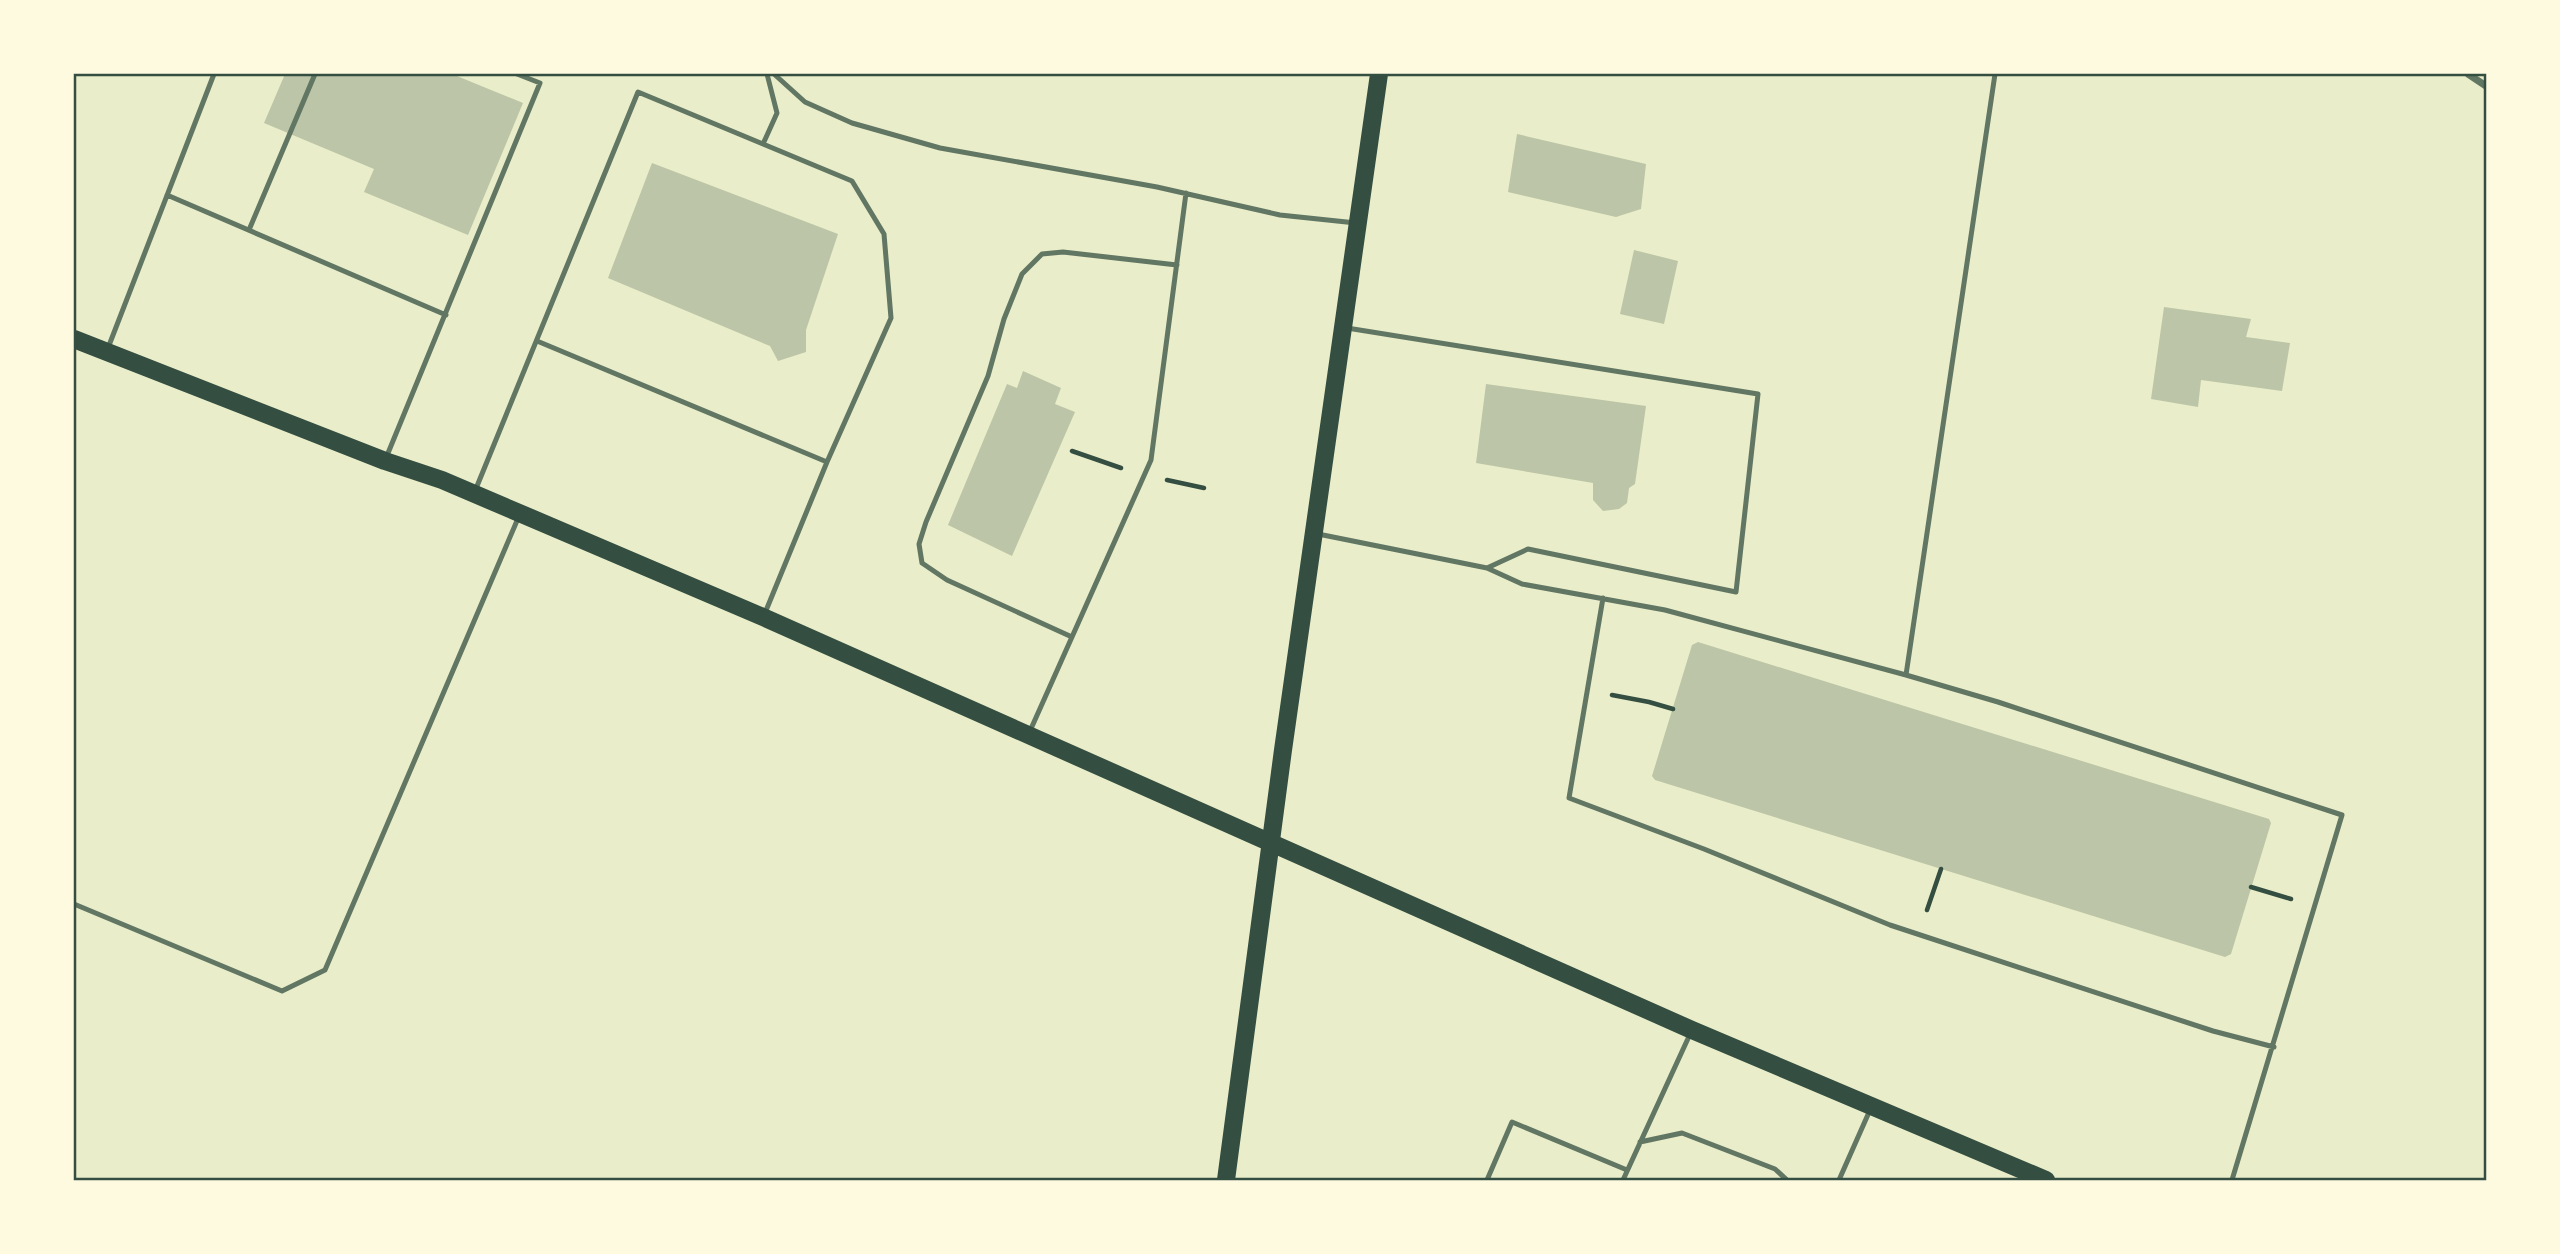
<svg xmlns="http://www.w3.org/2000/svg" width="2560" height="1254" font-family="'Source Serif 4',serif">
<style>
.building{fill:#bcc5a7}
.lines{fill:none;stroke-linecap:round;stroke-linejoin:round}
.path{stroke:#344e41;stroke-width:4.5}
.service{stroke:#617663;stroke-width:5}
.minor{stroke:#617663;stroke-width:7}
.primary{stroke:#344e41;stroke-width:18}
.neatline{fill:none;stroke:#344e41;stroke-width:2.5}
</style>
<rect width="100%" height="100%" fill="#e9edc9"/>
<path class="building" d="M285,74H452L523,103L468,235L364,192L374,169L264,123Z
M1517,134L1646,164L1641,209L1616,217L1508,192Z
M652,163L838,234L806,330V352L778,361L770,346L608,278Z
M1634,250L1678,261L1664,324L1620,314Z
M2164,307L2251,319L2246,337L2290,343L2282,391L2201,380L2198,407L2151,399Z
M1023,371L1061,388L1055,404L1075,412L1012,556L948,525L1007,384L1017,388Z
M1486,384L1646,406L1635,484L1629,488L1627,503L1619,509L1603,511L1593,500V483L1476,463Z
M1698,642L2269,819L2271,823L2231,954L2225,957L1655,780L1652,776L1692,645Z"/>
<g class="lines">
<path class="path" d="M1072,451L1121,468
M1167,480L1204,488
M1612,695L1649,702L1673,709
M2251,887L2291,899
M1927,910L1941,869"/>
<path class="service" d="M774,74L805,102L852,123L940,148L1157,187L1280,215L1356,223
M1995,74L1906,675L1998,702L2342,815L2232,1180
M763,144L852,181L884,234L891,318L827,462L765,613
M167,195L446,315
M249,230L315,74
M1347,328L1758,394L1736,592L1528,549L1487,568
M537,341L827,462
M108,348L214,74
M386,458L540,83L517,74
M475,491L638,92L763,144L777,113L767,74
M1318,534L1487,568L1522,584L1665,610L1906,675
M1603,598L1569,798L1704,849L1890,925L2213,1031L2274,1047
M1072,637L947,580L922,563L919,544L926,522L988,376L1004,319L1022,274L1042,254L1063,252L1177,265
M1030,731L1151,460L1186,193
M74,904L282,991L325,970L519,516
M1640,1142L1682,1133L1775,1169L1787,1180
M1487,1180L1512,1122L1627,1170
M1623,1180L1691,1032
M1839,1180L1870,1110"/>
<path class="minor" d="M2468,74L2486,86"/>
<path class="primary" d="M74,339L385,461L442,480L763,617L1692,1030L2046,1180
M1226,1180L1283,750L1379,74"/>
</g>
<rect width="2560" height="1254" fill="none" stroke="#fefae0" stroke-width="150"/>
<rect x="75" y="75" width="2410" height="1104" class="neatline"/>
</svg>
